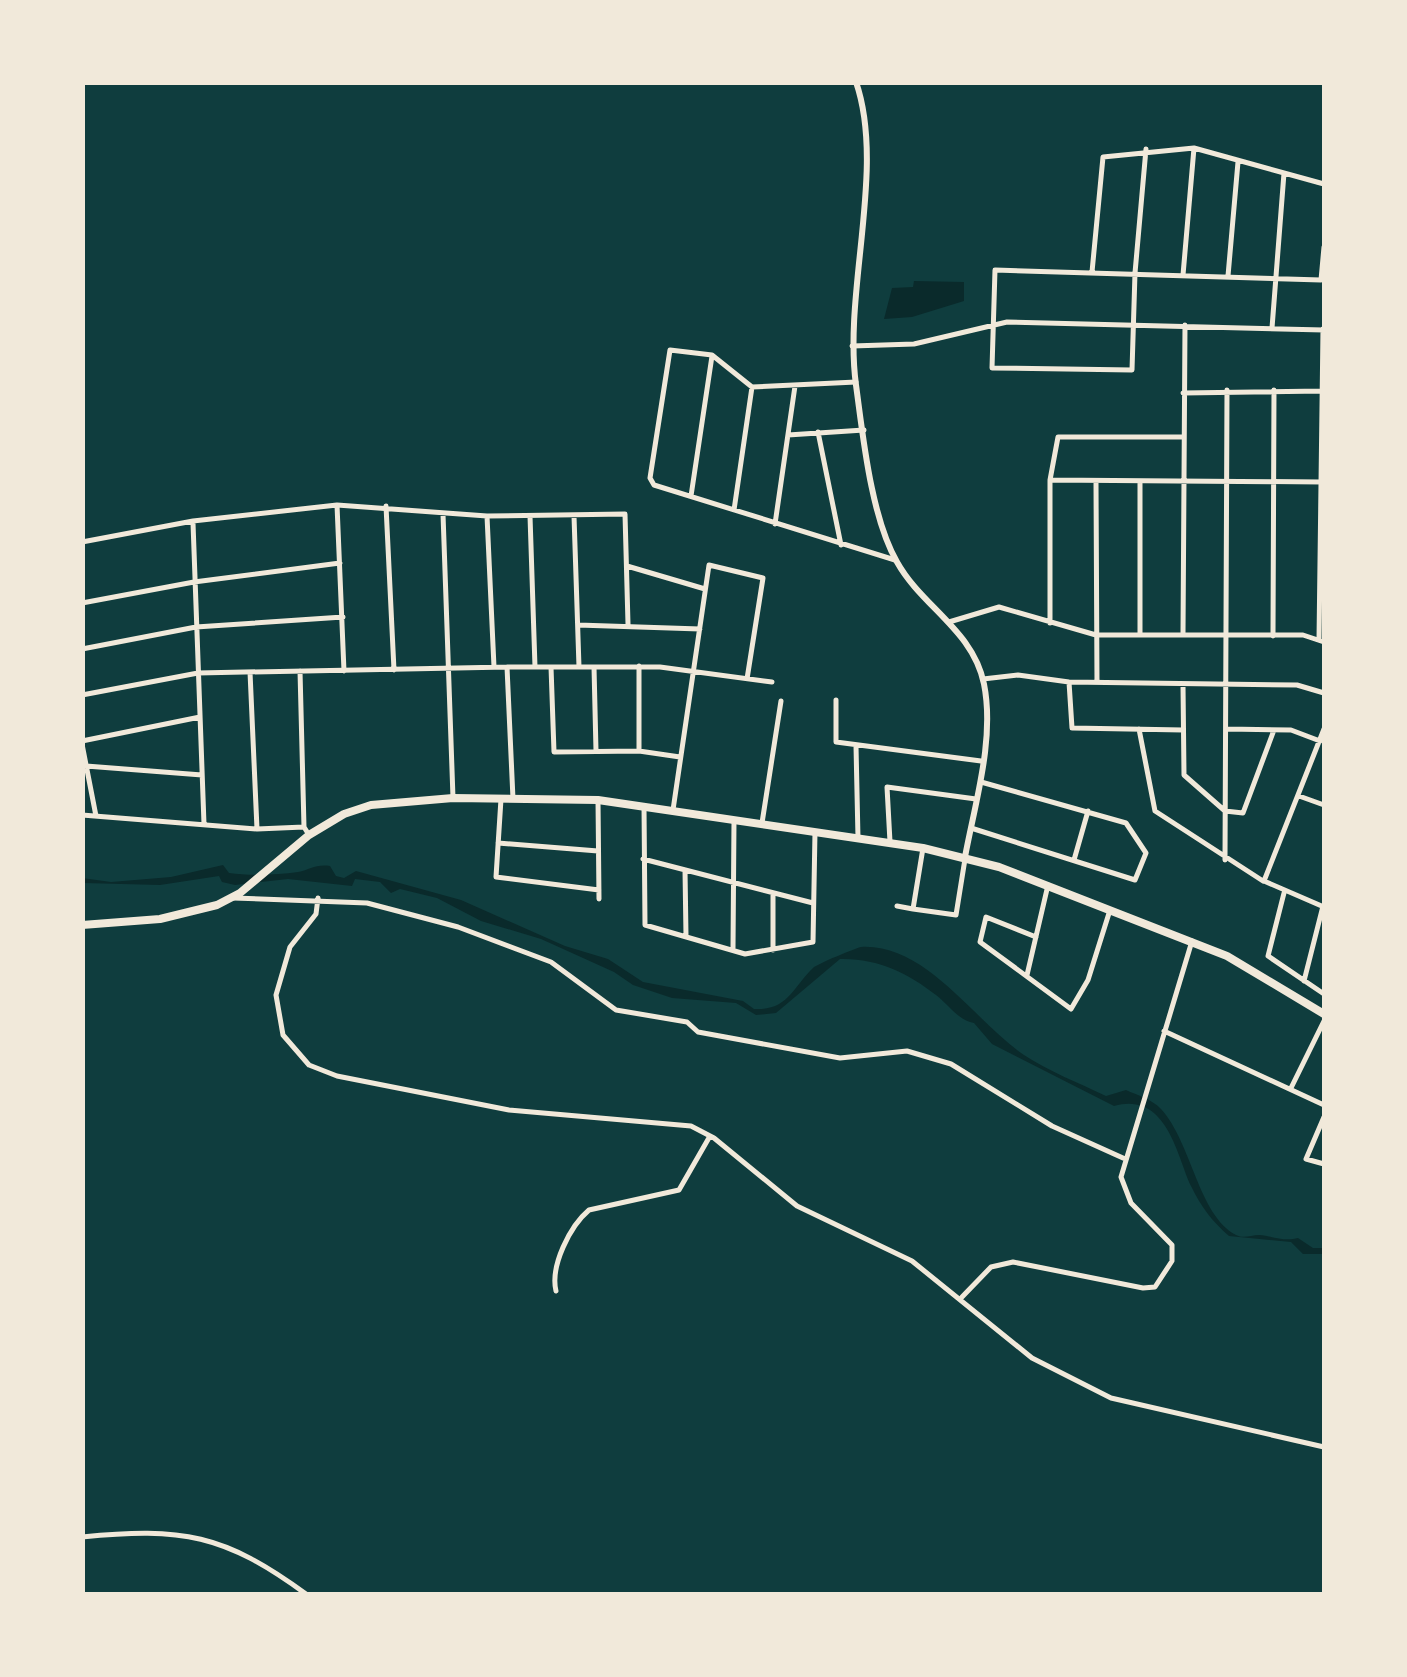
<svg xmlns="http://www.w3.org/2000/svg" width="1407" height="1677" font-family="'Fira Sans Condensed',sans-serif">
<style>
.water{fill:#0a2a2b}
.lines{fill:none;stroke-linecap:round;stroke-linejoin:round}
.minor{stroke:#f1e9da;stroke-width:5}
.tertiary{stroke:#f1e9da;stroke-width:6}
.trunk{stroke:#f1e9da;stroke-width:8}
</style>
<rect width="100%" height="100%" fill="#0f3d3e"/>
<path class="water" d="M914,281L964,282V301L912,317L884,319L892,288L913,287Z
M223,865L229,873C250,876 276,875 298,872C310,870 315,864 330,866L336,876L344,878L356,871L461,900L565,946L608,959L643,982L743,1001L754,1009C788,1011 793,987 813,968C817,964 856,948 861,947C926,943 975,1022 1024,1055C1048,1071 1079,1083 1106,1096L1126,1090C1137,1095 1153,1100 1161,1109C1192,1143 1198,1215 1236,1235C1244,1239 1251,1235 1259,1235C1273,1236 1284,1242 1298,1238L1313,1248H1324V1254H1303L1291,1242L1229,1236C1212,1221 1201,1207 1191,1186C1177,1156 1167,1091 1114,1106L992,1044L974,1023C959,1021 948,1004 936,995C908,973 877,958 840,959L776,1013L756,1015L736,1003L672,998L633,985L614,972L541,939L481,921L437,898L400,889L391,893L380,882L355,879L352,886L288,879L235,885L222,882L219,876L160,885L83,883L82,878L111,882L171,877Z"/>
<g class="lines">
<path class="minor" d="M1146,149L1135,273L1132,370L992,368L995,270L1321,280L1324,247
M1092,272L1103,157L1194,148L1324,184
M1183,275L1194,148
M1228,276L1238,162
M1272,328L1284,173
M852,346L914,344L1007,322L1324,330
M856,382L752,387L712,355L670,350L650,478L654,485L895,560
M1183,393L1322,391
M818,432L841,545
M788,435L864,430
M1050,480L1322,482
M1096,482L1097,682
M691,496L712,356
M337,505L344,671
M386,506L394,670
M734,510L752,387
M443,514L453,798
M487,516L494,667
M530,516L535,667
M574,516L579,667
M193,523L204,824
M775,524L795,386
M82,542L193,521L337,505L487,516L625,514L628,624
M627,566L705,589
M82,603L194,582L340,563
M949,622L999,607L1096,635H1303L1324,642
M1050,623V480L1058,437H1183
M578,625L700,629
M1140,635V483
M1183,635L1185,325
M1273,636L1274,390
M1319,640L1323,329
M82,649L196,627L343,617
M507,667L513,799
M551,667L554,752L639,751L680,757
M594,667L596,751
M300,671L304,827
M250,672L257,829
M983,679L1018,675L1069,682L1297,685L1324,693
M1069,682L1072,728L1183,730
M1183,685L1184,775L1225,811L1243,813L1274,730
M82,695L198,673L507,667H660L772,682
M836,700V742L981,761
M1139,729L1155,811L1263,881
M1227,729L1291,730L1320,741
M1324,729L1264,881L1324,907
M82,741L200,717
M82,744L96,816
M856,746L858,838
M639,751V666
M86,766L202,775
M1299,796L1324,805
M501,799L496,877L599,890
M598,800L599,899
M644,806L645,925L745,954L813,942L815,832
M673,810L709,565L763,578L747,679
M82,815L257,829L304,827L309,835
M762,823L781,701
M971,828L1135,880L1146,853L1126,823L981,782
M890,842L887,787L976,799
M498,843L598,851
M923,848L913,909L956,915L965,859
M643,859L813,903
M1074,860L1088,811
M1225,860L1227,390
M685,870L686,936
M773,893V950
M1284,893L1268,956L1324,994
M233,898L367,903L458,927L551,962L616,1010L687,1022L698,1032L840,1058L907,1051L951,1064L1052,1126L1123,1158
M318,898L316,914L290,947L276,995L283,1035L309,1065L337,1076L509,1110L691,1126L714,1138L797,1206L912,1261L1032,1358L1111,1398L1324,1447
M897,906L913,909
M1036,937L986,917L980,942L1071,1009L1088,980L1110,910
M733,948L734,821
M1027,975L1048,885
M1304,981L1323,906
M1164,1031L1324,1105
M1291,1088L1324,1021
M1324,1117L1306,1159L1324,1164
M556,1291C550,1266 570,1226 589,1210L679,1190L710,1136
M962,1297L991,1267L1013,1262L1143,1288L1155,1287L1172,1261V1245L1131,1203L1121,1177L1192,941
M82,1537C182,1527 224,1534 306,1594"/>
<path class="tertiary" d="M856,82C886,169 843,291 856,385C863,436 871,517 897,562C922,607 973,630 984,684C995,739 975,803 965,857"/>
<path class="trunk" d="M82,925L160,919L217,905L240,893L309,835L344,814L371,805L453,798L598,800L923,848L999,867L1227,956L1324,1014"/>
</g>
<rect width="1407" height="1677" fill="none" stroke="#f1e9da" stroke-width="170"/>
</svg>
